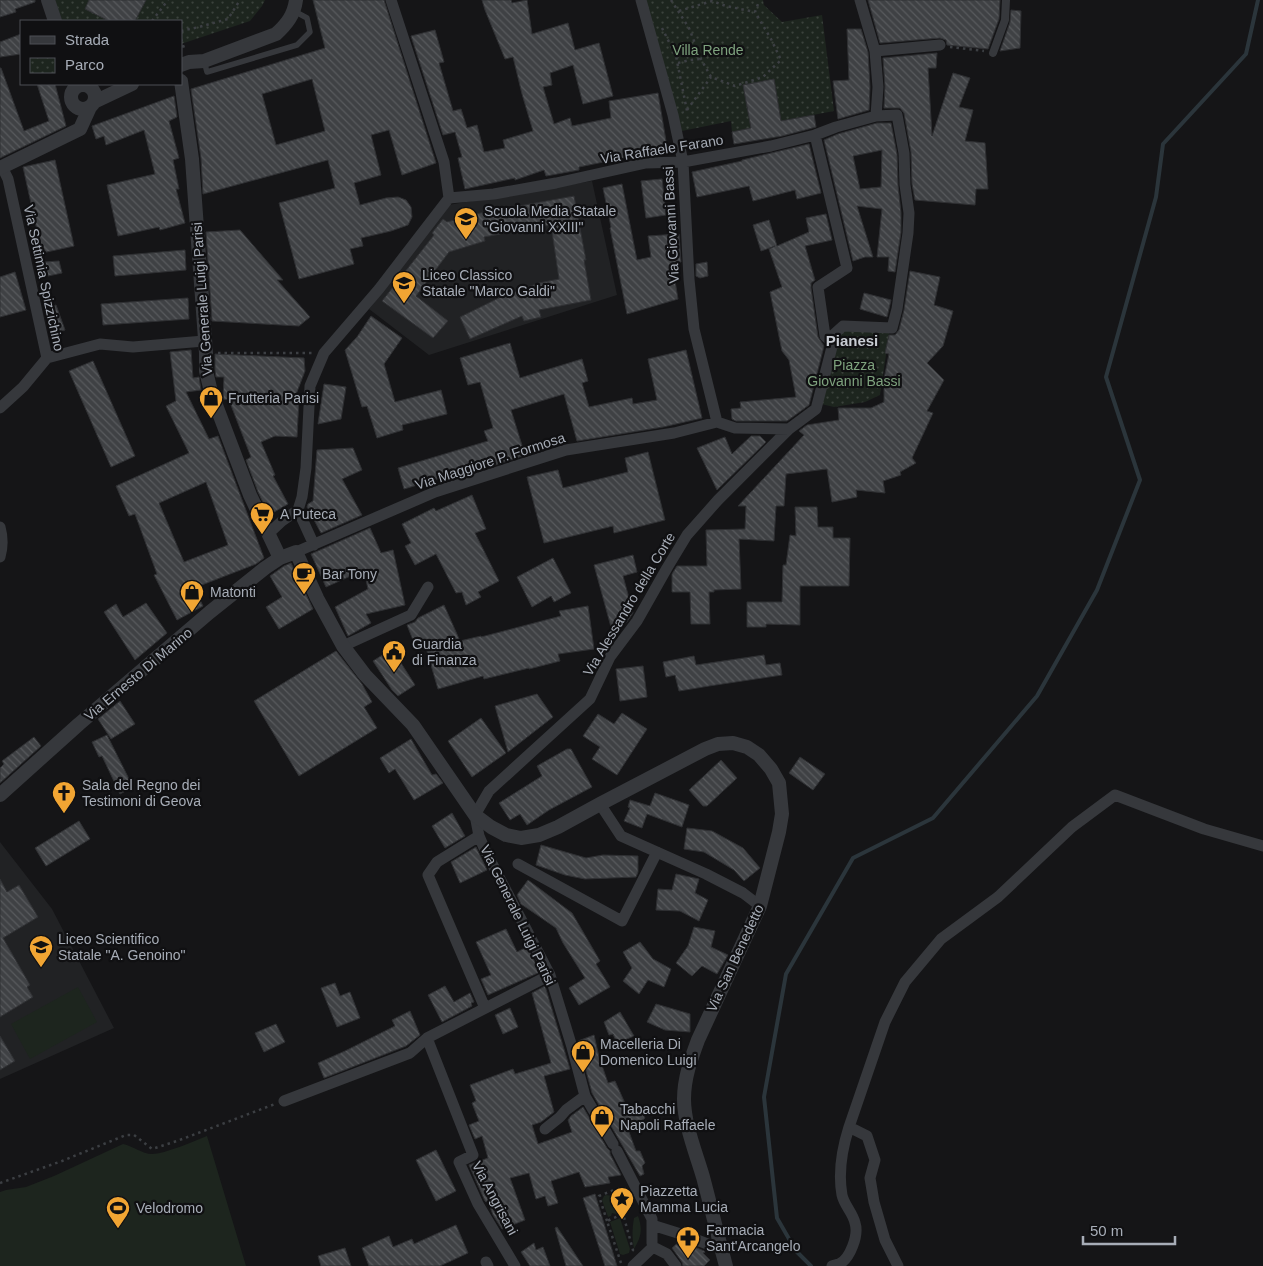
<svg xmlns="http://www.w3.org/2000/svg" width="1263" height="1266" font-family="Helvetica,sans-serif">
<style>
.built{fill:#212224}
.grass{fill:#1d251e}
.park{fill:url(#park-dots)}
.lines{fill:none;stroke-linecap:round;stroke-linejoin:round}
.stream{stroke:#2b353b;stroke-width:4}
.building{fill:url(#building-back-hatch);stroke:#2f3033;fill-rule:evenodd}
.path{stroke:#3c3f43;stroke-width:2.5;stroke-dasharray:2.5 4;stroke-linecap:butt}
.service{stroke:#36383c;stroke-width:5.5}
.pedestrian{stroke:#36383c;stroke-width:8}
.minor{stroke:#36383c;stroke-width:11}
.tertiary{stroke:#36383c;stroke-width:14}
.labels{text-anchor:middle;stroke-width:4.5;stroke-linejoin:round;paint-order:stroke}
.park-label{font-size:14px;fill:#7ea27e;stroke:#101012}
.street-label{font-size:14px;fill:#a7adb7;stroke:#101012}
.poi-label{font-size:14px;fill:#a7adb7;stroke:#101012;text-anchor:start}
.neighbourhood-label{font-size:15px;font-weight:bold;fill:#c8ccd3;stroke:#101012}
</style>
<defs>
<pattern id="park-dots" width="8" height="8" patternUnits="userSpaceOnUse" patternTransform="scale(1.25)"><rect width="8" height="8" fill="#1d251e"/><path d="M2 2h.1M6 6h.1" fill="none" stroke="#3b423c" stroke-width="1.8" stroke-linecap="round"/></pattern>
<pattern id="building-back-hatch" width="6" height="6" patternUnits="userSpaceOnUse" patternTransform="scale(1.25)"><rect width="6" height="6" fill="#3f4144"/><path d="M-1 5l2 2M0 0l6 6M5-1l2 2" fill="none" stroke="#585a5d"/></pattern>
</defs>
<rect width="100%" height="100%" fill="#151517"/>
<path class="built" d="M592,181L617,295L429,355L369,309L448,205Z
M0,842L52,909L114,1028L0,1079Z"/>
<path class="grass" d="M78,987L97,1022L30,1059L11,1024Z
M207,1136L246,1266H0V1192L6,1190L26,1187L54,1176L123,1144C133,1146 142,1154 152,1154C165,1154 194,1141 207,1136Z
M606,1195L613,1196L618,1213L616,1214L612,1213L611,1216L608,1217L602,1200L604,1196Z
M638,1216C643,1230 641,1237 634,1249C632,1237 632,1230 634,1218Z
M620,1218L630,1249L629,1253L623,1255L620,1254L610,1222Z"/>
<path class="park" d="M55,0H265L262,6L250,21L181,44V21H62Z
M641,0H763L764,5L782,22L822,15L834,111L781,121L774,80L743,85L751,128L732,132L731,121L677,132Z
M843,327L890,328L880,395L865,402L834,407L821,404L829,358Z"/>
<g class="lines">
<path class="stream" d="M811,1266L796,1251L777,1218L764,1097L786,974L853,858L933,818L1037,696L1097,590L1140,480L1106,377L1156,197L1163,144L1246,54L1258,0"/>
</g>
<path class="building" d="M0,0H35V2L15,9L16,12L0,17Z
M89,0H146L135,21H109L85,9Z
M313,0H384L436,163L402,175L389,130L371,135L381,175L354,183L360,205L386,198L398,197L406,200L411,207L412,217L408,225L391,231L361,238L363,246L350,249L354,264L299,279L279,203L335,188L328,160L203,194L201,158L191,89L325,48ZM312,79L325,131L276,145L262,94Z
M482,0H511L512,3L527,0L532,34L568,23L575,50L599,43L613,96L583,104L573,65L550,73L552,85L543,87L554,124L570,118L572,126L611,118L609,101L658,93L668,153L644,156L628,159V157L579,167V170L546,176L544,170L515,180V178L465,189L458,158L462,157L455,132L443,135L411,36L435,30L444,62L439,63L453,111L461,109L467,128L477,125L484,152L505,148L503,140L533,131L522,94L513,57L505,59L485,10Z
M868,0H1000L999,19L988,49L947,45L946,40L940,38L880,43Z
M1011,10L1021,11L1020,48L1000,51L1010,22Z
M847,29H861L868,52L870,87L869,110L838,119L833,81L849,80Z
M21,34V54L0,57V42Z
M937,53L936,68H928L932,136L953,73L970,78L959,107L973,110L965,141L985,143L988,189H976L975,205L915,200L912,184L911,152L904,113L900,108H884L885,86L883,58Z
M0,68H1L24,131L49,121L37,84H55L66,126L0,158Z
M774,79L781,121L814,115L816,127L782,136L734,144L732,132L751,128L743,85Z
M174,96L177,117L169,121L179,158L173,160L179,189H176L185,223L160,230L159,227L118,236L107,185L155,174L144,130L106,145L104,136L96,139L92,126Z
M877,123H891L897,154L898,185L901,213V232L895,272L888,271L889,257H877L882,209L857,206L873,257H865L853,261L824,140L838,134ZM882,150L881,187L860,189L853,156Z
M809,144L821,193L797,199L795,190L753,201L749,186L697,197L692,172L742,161V160Z
M55,160L74,246L42,253L23,167Z
M662,179L666,215L646,218L641,181Z
M622,184L637,260L651,257L648,236L679,234L681,262L672,263L678,299L627,314L610,228L611,227L603,188Z
M574,196L586,260H584L591,300L539,310L541,317L524,321L522,316L470,339L460,317L505,295L539,283L559,279L551,225L484,237L485,241L449,252L416,296L448,321L433,338L382,301L434,235L432,233L443,219L447,222L475,214Z
M826,214L832,240L805,246L815,280L811,283V288L818,337L824,346L809,405L787,421H736L732,419L731,409L741,408L740,402L796,397L789,360L782,351L770,292L782,287L769,249L775,246L761,251L753,225L769,220L777,246L809,232L806,218Z
M240,230L283,280H277L310,317L299,326L212,321L206,232Z
M185,250L186,270L115,276L113,256Z
M59,261L62,273L48,276L44,262Z
M707,262L708,276L700,278L696,276V264Z
M910,271L940,277L934,305L953,311L943,346L927,363L944,380L927,411L933,413L912,458L916,463L900,472L901,475L883,481L885,493L856,490L857,497L832,502L827,469L786,474L784,506H776L774,541L739,539L741,589L714,590V592H709L710,624H691L690,592H672V574L677,566H707L706,530L745,529L746,506H738L804,435L799,431L807,425L839,420L838,408H871L884,402V379L889,354L885,353L889,335H895L899,330L904,310Z
M15,272L26,310L0,317V277Z
M864,293L891,300L887,317L860,309Z
M188,298L189,319L103,325L101,304Z
M56,305L65,330L52,335L44,309Z
M371,316L402,338L384,364L395,402L441,390L447,414L402,425L403,430L377,438L367,406L362,407L345,350L357,337Z
M510,343L520,378L582,359L588,381L582,383L589,407L632,398L633,404L657,400L648,359L686,350L702,418L663,427L577,441L564,394L511,410L525,455L495,465L494,462L404,489L398,468L488,441L484,431L493,428L480,382L468,385L460,358Z
M191,350L193,378L199,377L201,390L186,392L209,439L218,436L264,558L256,564L194,588L203,606L177,620L154,575L157,574L135,514L129,516L116,486L189,453L166,406L176,401L170,352ZM206,482L228,545L184,562L159,503Z
M215,354L304,358L305,371L295,397H299L297,437L275,436L261,442L275,475L273,476L288,504L269,515L258,492L246,460L251,457L229,400L223,399L224,377H216L215,370Z
M93,361L135,456L111,467L69,371Z
M324,384L346,387L341,419L318,424Z
M751,436H760L766,442L717,490L697,448L725,437L732,454Z
M353,448L362,470L342,479L362,515L321,533L307,507L308,504L313,501L317,450Z
M648,452L665,520L614,533L613,526L544,543L527,477L558,470L563,488L628,472L625,458Z
M472,495L486,529L475,533L499,581L478,592L481,597L466,605L462,592L456,593L436,554L415,565L405,546L411,543L402,524L434,508L436,511Z
M795,507H817L818,527H833V538H850L849,586H800V625L766,624V627H747V602H782L783,565H786L790,535L796,536Z
M370,528L381,553L393,550L405,605L366,614L371,623L348,636L335,607L368,589L364,570L326,587L311,554Z
M633,555L637,572L623,576L633,613L626,623L611,627L594,565Z
M553,558L571,593L554,602L551,596L532,607L517,577Z
M291,563L313,609L279,629L266,607L282,597L270,576L284,566Z
M146,603L167,633L135,660L104,612L116,604L123,617Z
M444,605L460,641L481,636V637L561,616L559,611L588,606L594,649L558,654L560,661L529,669V668L484,679L483,676L438,689L424,641L415,645L407,625L415,622L418,618Z
M392,649L415,685L398,696L392,690L373,661Z
M336,651L362,684L372,702L364,707L377,728L299,776L254,701Z
M764,655L766,665L780,663L782,675L709,686L679,691L675,675L666,677L663,662L694,656L696,665Z
M643,666L647,697L620,701L616,669Z
M537,694L553,717L508,752L495,706Z
M120,701L135,724L111,739L98,719Z
M622,713L647,729L617,775L592,759L600,747L583,736L598,714L614,724Z
M481,718L506,753L472,777L448,741Z
M107,735L133,787L120,794L102,756L99,757L92,742Z
M34,737L41,746L0,783V768L4,764L2,761Z
M411,739L432,775L436,774L443,783L414,800L395,769L389,773L380,758Z
M567,749H571L592,787L549,810L527,825L520,814L510,820L499,803L542,776L537,766Z
M800,757L825,774L813,790L789,773Z
M721,760L737,778L707,806H703L689,790Z
M655,793L689,805L682,827L647,814L642,828L624,821L630,808L628,807L630,800L650,806Z
M452,813L465,836L445,848L432,826Z
M79,821L90,839L46,866L35,848Z
M687,828L712,831L743,848L760,868L744,881L734,870L704,852L684,849Z
M541,845L586,858L603,855L638,856V872L636,877L585,879L565,875L536,865Z
M476,847L487,870L460,883L451,862Z
M676,874L699,879L695,893L708,900L699,921L680,911L656,910L658,889L672,890Z
M0,879L7,892L19,885L38,917L3,938L30,985L27,987L33,997L0,1017Z
M528,880L572,913L600,961L596,964L610,987L579,1005L569,988L585,978L563,943L556,928L521,904L517,895Z
M694,927L715,931L711,947L728,955L717,974L702,966L692,976L676,963L688,946Z
M506,929L517,952L527,947L540,972L488,995L481,979L491,975L476,942Z
M640,942L653,959L671,969L664,987L648,980L639,994L623,981L632,968L623,952Z
M335,983L340,996L350,992L360,1018L337,1027L321,988Z
M445,986L454,1002L470,993L474,1002L471,1003L472,1006L442,1022L428,995Z
M545,986L570,1069L544,1076L554,1112L541,1122L532,1125L538,1144L572,1132L568,1120L571,1116L583,1107L607,1148L610,1151V1154L621,1175L608,1177L610,1183L585,1187L579,1172L551,1181L558,1203L548,1206L545,1196L536,1199L529,1173L510,1178L525,1220L502,1229L493,1215L488,1201L486,1202L485,1201L469,1165L488,1158L482,1136L475,1139L469,1125L479,1121L472,1103L476,1101L470,1085L513,1069L515,1074L551,1063L532,993Z
M656,1004L690,1014V1032L665,1030L647,1022Z
M510,1008L518,1027L503,1034L495,1015Z
M410,1011L420,1035L406,1046L324,1078L318,1063L345,1051L395,1026L392,1020Z
M620,1012L634,1036L617,1043L613,1034L609,1035L604,1022Z
M276,1024L285,1042L264,1052L255,1033Z
M594,1035L599,1057L608,1083L615,1081L628,1110L637,1105L645,1118L629,1132L636,1151H640L645,1163L642,1166L644,1174L640,1176L592,1093L578,1041Z
M0,1036L15,1061L0,1070Z
M436,1150L456,1191L436,1201L416,1160Z
M595,1194L617,1266H605L583,1198Z
M456,1225L468,1253L440,1266H369L362,1248L389,1236L393,1247L412,1239L414,1244Z
M557,1227L583,1266H566L555,1228Z
M680,1241L704,1251L705,1252L703,1253L710,1260L704,1266H683L682,1262L672,1248Z
M534,1243L536,1250L543,1247L550,1266H530L521,1252Z
M345,1248L351,1266H321L318,1256Z"/>
<g class="lines">
<path class="path" d="M671,0L689,28L701,59L711,77L735,86L763,77L781,60L771,39L755,12L758,4V0
M679,11L712,1L726,6L755,12
M152,21L168,0
M662,28L676,56L687,111L683,112
M181,31L199,27L228,19L240,0
M181,39L185,51
M950,47L984,51
M678,63L690,60L701,59
M687,110L711,77
M218,353H312
M0,1183L62,1161L126,1135H134L152,1149L177,1141L275,1104
M607,1221L599,1196L614,1190L623,1214L633,1250L631,1252
M621,1263L607,1221L623,1214L629,1205L633,1204"/>
<path class="service" d="M204,61L207,72L297,45L310,32L307,18L294,11"/>
<path class="pedestrian" d="M993,53L1005,20L1006,0"/>
<path class="minor" d="M641,0L673,115L683,162L689,279L694,329L717,422
M860,0L875,51L878,87L876,116
M875,51L940,45
M815,135L847,268L818,287L825,336L833,343
M2,167L8,179L47,358
M449,198L494,194L556,183L646,163L683,162L771,146L815,135L836,127L876,116L897,115L904,153L905,185L909,213L908,233L897,309L892,328L843,326L833,335V343L816,409L789,429L718,500L687,535L667,568L637,621L610,657L590,699L489,791L475,815L479,836L485,850L550,975L572,1047L585,1096L613,1144
M47,358L100,344L133,347L204,341
M0,408L23,387L47,358
M298,510L314,545
M0,527C3,538 3,547 0,557
M268,534L282,521L298,510L302,497L306,468L310,386L324,353L379,289L449,198L444,162L391,0
M296,552L435,492L566,450L674,433L717,422L735,428L789,429
M343,646L411,615L428,587
M600,804L621,836L706,874L743,893L760,906
M479,836L437,862L428,875L485,1008
M518,864L622,921L657,852
M427,1038L473,1155L459,1162L478,1204L515,1266
M284,1101L410,1053L427,1038L550,975
M849,1127L867,1136L875,1160L870,1178L874,1202L885,1240L898,1266
M545,1129L560,1117L566,1110L585,1096
M617,1151L652,1219V1243L653,1247
M652,1225L684,1235L710,1245L719,1242
M653,1247L667,1254L676,1266
M486,1262L488,1266
M633,1266L653,1247
M832,1266C834,1265 836,1265 839,1264C850,1259 859,1235 855,1223C853,1213 844,1205 842,1195C838,1173 842,1149 849,1127L885,1022L905,982L941,939L998,897L1072,827L1115,795L1204,829L1263,846"/>
<path class="tertiary" d="M48,0L55,21
M181,65L189,62L204,61L276,34C287,24 294,15 296,0
M181,81L192,159L206,353V371L211,392L250,495L280,558
M71 97a12 12 0 1 1 24 0a12 12 0 1 1-24 0Z
M94,102L132,84
M0,168L80,129L90,107
M0,795L79,724L210,612L265,568L280,558L296,552L317,598L343,646L365,675L413,725L475,815L491,827L506,835L521,838L539,835L558,827L600,804L705,749L718,744L733,743L747,747L759,755L771,769L779,783L782,814L779,832L760,906L698,1040C691,1059 684,1078 684,1099C684,1124 696,1153 703,1177C711,1207 718,1237 726,1266"/>
</g>
<defs>
<g id="school-pin" transform="scale(1.25)"><path d="M0 17L-7.5 6A9.5 9.5 0 1 1 7.5 6Z" fill="#f1a533" stroke="#101012"/><path d="M0-5L7-2L0 1L-7-2ZM-4 1L0 2.5L4 1V4Q0 6-4 4Z" fill="#111"/></g>
<g id="shop-pin" transform="scale(1.25)"><path d="M0 17L-7.5 6A9.5 9.5 0 1 1 7.5 6Z" fill="#f1a533" stroke="#101012"/><path d="M-5-2.5h2.3a2.7 3.5 0 0 1 5.4 0H5L5.5 6h-11ZM-1.5-2.5h3a1.5 2.3 0 0 0-3 0Z" fill="#111"/></g>
<g id="supermarket-pin" transform="scale(1.25)"><path d="M0 17L-7.5 6A9.5 9.5 0 1 1 7.5 6Z" fill="#f1a533" stroke="#101012"/><path d="M-6-5.5h2.5l.6 2H6L4.5 2H-2.5L-4.4-4H-6ZM-1.5 3.2a1.3 1.3 0 1 0 .1 0ZM3 3.2a1.3 1.3 0 1 0 .1 0Z" fill="#111"/></g>
<g id="cafe-pin" transform="scale(1.25)"><path d="M0 17L-7.5 6A9.5 9.5 0 1 1 7.5 6Z" fill="#f1a533" stroke="#101012"/><path d="M-5.5-4.5H6V0H3Q3 3.5 0 3.5H-2.5Q-5.5 3.5-5.5 0ZM3-3.2v2h1.7v-2ZM-6 4.5H4V6H-6Z" fill="#111"/></g>
<g id="civic-pin" transform="scale(1.25)"><path d="M0 17L-7.5 6A9.5 9.5 0 1 1 7.5 6Z" fill="#f1a533" stroke="#101012"/><path d="M-.6-6.5H3V-4.5H.6V-3L4-1V1h2V6H-6V1h2V-1L-.6-3ZM-1.2 2.5V6h2.4V2.5Z" fill="#111"/></g>
<g id="church-pin" transform="scale(1.25)"><path d="M0 17L-7.5 6A9.5 9.5 0 1 1 7.5 6Z" fill="#f1a533" stroke="#101012"/><path d="M-1.2-6h2.4v3.5h3.3v2.4h-3.3V6h-2.4V-.1h-3.3v-2.4h3.3Z" fill="#111"/></g>
<g id="sight-pin" transform="scale(1.25)"><path d="M0 17L-7.5 6A9.5 9.5 0 1 1 7.5 6Z" fill="#f1a533" stroke="#101012"/><path d="M0-6L1.8-2.2L6-1.7L2.9 1.2L3.7 5.4L0 3.3L-3.7 5.4L-2.9 1.2L-6-1.7L-1.8-2.2Z" fill="#111"/></g>
<g id="stadium-pin" transform="scale(1.25)"><path d="M0 17L-7.5 6A9.5 9.5 0 1 1 7.5 6Z" fill="#f1a533" stroke="#101012"/><path d="M0-5a6.5 5 0 1 0 0 10a6.5 5 0 1 0 0-10ZM-3.5-1.8h7v3.6h-7Z" fill="#111"/></g>
<g id="pharmacy-pin" transform="scale(1.25)"><path d="M0 17L-7.5 6A9.5 9.5 0 1 1 7.5 6Z" fill="#f1a533" stroke="#101012"/><path d="M-2-6h4v4h4v4h-4v4h-4v-4h-4v-4h4Z" fill="#111"/></g>
</defs>
<g fill-rule="evenodd">
<use href="#school-pin" x="466" y="219"/>
<use href="#school-pin" x="404" y="283"/>
<use href="#shop-pin" x="211" y="398"/>
<use href="#supermarket-pin" x="262" y="514"/>
<use href="#cafe-pin" x="304" y="574"/>
<use href="#shop-pin" x="192" y="592"/>
<use href="#civic-pin" x="394" y="652"/>
<use href="#church-pin" x="64" y="793"/>
<use href="#school-pin" x="41" y="947"/>
<use href="#shop-pin" x="583" y="1052"/>
<use href="#shop-pin" x="602" y="1117"/>
<use href="#sight-pin" x="622" y="1199"/>
<use href="#stadium-pin" x="118" y="1208"/>
<use href="#pharmacy-pin" x="688" y="1238"/>
</g>
<g class="labels">
<g class="park-label">
<text x="708" y="55">Villa Rende</text>
<text x="854" y="370">Piazza<tspan x="854" dy="16">Giovanni Bassi</tspan></text>
</g>
<g class="street-label">
<text transform="translate(662 149) rotate(-9)" y="5">Via Raffaele Farano</text>
<text transform="translate(671 225) rotate(-93)" y="5">Via Giovanni Bassi</text>
<text transform="translate(44 278) rotate(78)" y="5">Via Settimia Spizzichino</text>
<text transform="translate(202 299) rotate(-94)" y="5">Via Generale Luigi Parisi</text>
<text transform="translate(490 461) rotate(-18)" y="5">Via Maggiore P. Formosa</text>
<text transform="translate(629 604) rotate(-59)" y="5">Via Alessandro della Corte</text>
<text transform="translate(138 674) rotate(-40)" y="5">Via Ernesto Di Marino</text>
<text transform="translate(518 915) rotate(64)" y="5">Via Generale Luigi Parisi</text>
<text transform="translate(735 958) rotate(-65)" y="5">Via San Benedetto</text>
<text transform="translate(495 1198) rotate(62)" y="5">Via Angrisani</text>
</g>
<g class="poi-label">
<text x="484" y="216">Scuola Media Statale<tspan x="484" dy="16">"Giovanni XXIII"</tspan></text>
<text x="422" y="280">Liceo Classico<tspan x="422" dy="16">Statale "Marco Galdi"</tspan></text>
<text x="228" y="403">Frutteria Parisi</text>
<text x="280" y="519">A Puteca</text>
<text x="322" y="579">Bar Tony</text>
<text x="210" y="597">Matonti</text>
<text x="412" y="649">Guardia<tspan x="412" dy="16">di Finanza</tspan></text>
<text x="82" y="790">Sala del Regno dei<tspan x="82" dy="16">Testimoni di Geova</tspan></text>
<text x="58" y="944">Liceo Scientifico<tspan x="58" dy="16">Statale "A. Genoino"</tspan></text>
<text x="600" y="1049">Macelleria Di<tspan x="600" dy="16">Domenico Luigi</tspan></text>
<text x="620" y="1114">Tabacchi<tspan x="620" dy="16">Napoli Raffaele</tspan></text>
<text x="640" y="1196">Piazzetta<tspan x="640" dy="16">Mamma Lucia</tspan></text>
<text x="136" y="1213">Velodromo</text>
<text x="706" y="1235">Farmacia<tspan x="706" dy="16">Sant'Arcangelo</tspan></text>
</g>
<g class="neighbourhood-label">
<text x="852" y="346">Pianesi</text>
</g>
</g>
<rect x="20" y="20" width="162" height="65" fill="#101012" stroke="#4c4f54"/>
<rect x="30" y="36" width="25" height="8" fill="#36383c" stroke="#4c4f54"/>
<text x="65" y="45" font-size="15" fill="#a7adb7">Strada</text>
<rect x="30" y="58" width="25" height="15" fill="url(#park-dots)" stroke="#4c4f54"/>
<text x="65" y="70" font-size="15" fill="#a7adb7">Parco</text>
<path d="M1083 1236v8h92v-8" fill="none" stroke="#a7adb7" stroke-width="2.5"/>
<text x="1090" y="1236" font-size="15" fill="#a7adb7" stroke="#101012" stroke-width="4" paint-order="stroke">50 m</text>
</svg>
